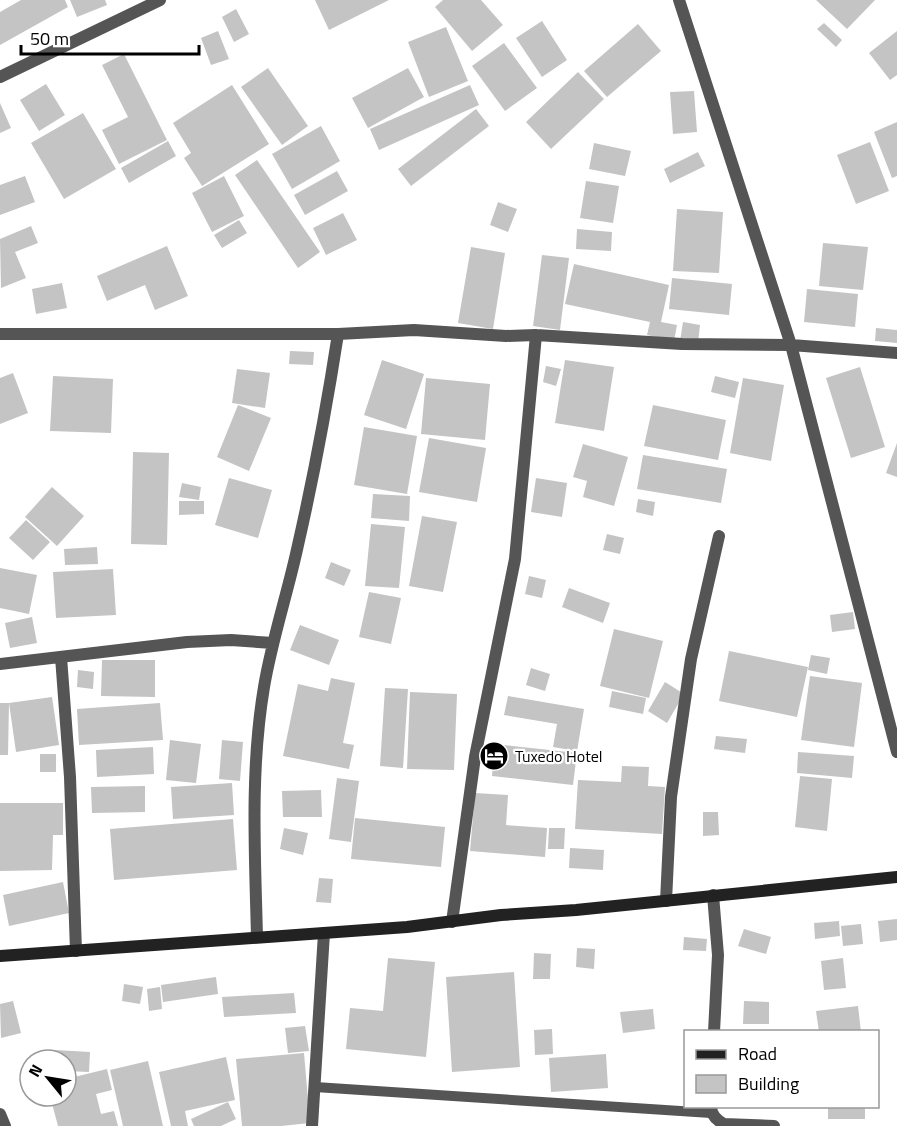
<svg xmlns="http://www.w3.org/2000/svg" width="897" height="1126" font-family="'Titillium Web',sans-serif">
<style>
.building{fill:#c4c4c4}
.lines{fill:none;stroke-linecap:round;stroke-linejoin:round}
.lane{stroke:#555;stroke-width:10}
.street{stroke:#555;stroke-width:12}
.secondary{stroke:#222;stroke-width:12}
.labels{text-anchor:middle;stroke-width:4.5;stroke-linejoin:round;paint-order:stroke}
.poi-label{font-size:16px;fill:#000;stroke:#fff;text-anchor:start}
</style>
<rect width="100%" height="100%" fill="#fff"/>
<path class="building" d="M21,0H65L68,7L0,45V12Z
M70,0H105L107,5L77,17Z
M315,0H389L329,30Z
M443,0H481L503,25L472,51L435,7Z
M816,0H875L847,29Z
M236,9L249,34L234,42L222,17Z
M542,21L567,60L542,77L516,38Z
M824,23L842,40L836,47L817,29Z
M638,24L661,51L607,97L584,71Z
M446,27L468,81L429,97L408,42Z
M218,31L229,59L211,65L201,38Z
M897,31V75L890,80L869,53Z
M504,43L537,88L505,111L472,66Z
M124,54L167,140L119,164L102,130L128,117L102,65Z
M268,68L308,126L282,145L241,87Z
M408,68L424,97L368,128L352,98Z
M578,72L604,99L551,149L526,122Z
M46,84L65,115L39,131L20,100Z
M232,85L269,144L202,186L184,158L191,153L173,123Z
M470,85L479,105L379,150L370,129Z
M694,91L697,132L673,134L670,92Z
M0,103L11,128L0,133Z
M476,109L489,126L411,186L398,169Z
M83,113L116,169L64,199L31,143Z
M897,122V176L892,178L874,132Z
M321,126L340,161L292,189L272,154Z
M168,141L176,156L129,183L121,168Z
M870,142L889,191L856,204L837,155Z
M594,143L631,151L625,176L589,169Z
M698,152L705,166L670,183L664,169Z
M257,160L320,252L298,268L235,175Z
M337,171L348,191L305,215L294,195Z
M25,176L35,202L0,215V185Z
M224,176L244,216L212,232L192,193Z
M586,181L619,186L613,223L580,218Z
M498,202L517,209L508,232L490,225Z
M677,209L723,212L719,273L673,271Z
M343,213L357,240L326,255L313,228Z
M239,220L247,233L222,248L214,235Z
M31,226L38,243L15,252L26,278L1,288L0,239Z
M577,229L612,232L611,251L576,249Z
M823,243L868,247L863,290L819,286Z
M167,246L188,296L155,310L145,285L107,301L97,276Z
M471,247L505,253L493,329L458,323Z
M542,255L569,258L560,330L533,326Z
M574,264L669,285L661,322L677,325L674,341L647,335L650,322L565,304Z
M672,278L732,284L729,315L669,309Z
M62,283L67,308L36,314L32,289Z
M807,289L858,294L855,327L804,322Z
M683,322L700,325L698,343L680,341Z
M876,328L897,330V343L875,341Z
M290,351L314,352L313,365L289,364Z
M382,360L424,374L406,429L364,415Z
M565,360L614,367L604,431L555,423Z
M546,366L561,369L556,386L543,382Z
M860,367L885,447L851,458L826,378Z
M237,369L270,373L265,408L232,403Z
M13,373L28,413L0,424V378Z
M53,376L113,379L111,433L50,431Z
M715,376L739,382L735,398L711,392Z
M426,378L490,384L485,440L421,434Z
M743,378L784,385L771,461L730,453Z
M238,405L271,418L249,471L217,457Z
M653,405L726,420L718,460L644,446Z
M364,427L417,436L407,494L354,485Z
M429,438L486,448L477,502L419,492Z
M897,443V477L886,473Z
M583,444L628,457L614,506L583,497L587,481L573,477Z
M133,452L169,453L167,545L131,544Z
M643,455L727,469L721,503L637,489Z
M229,478L272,490L258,538L215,525Z
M536,478L567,483L562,517L531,512Z
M182,483L201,487L199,500L179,497Z
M52,487L84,516L57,546L25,517Z
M373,494L410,496L409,521L371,518Z
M638,499L655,502L653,516L636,512Z
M179,501H204V514L179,515Z
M422,516L457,522L443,592L409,586Z
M26,520L50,542L33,560L9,538Z
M371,524L405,527L399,588L365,586Z
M607,534L624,538L620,554L603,550Z
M97,547L98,564L65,565L64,549Z
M331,562L351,570L344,586L325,578Z
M0,568L37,575L29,614L0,608Z
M113,569L116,615L56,618L53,572Z
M529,576L546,580L542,598L525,594Z
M569,588L610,603L603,623L562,607Z
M369,592L401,598L391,644L359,637Z
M853,612L855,629L832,632L830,615Z
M32,617L37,643L10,648L5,623Z
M300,625L339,640L329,665L290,650Z
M614,629L663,641L649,698L600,686Z
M729,651L808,667L797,717L719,701Z
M811,655L830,658L827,674L808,670Z
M102,660H155V697L101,696Z
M531,668L550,674L545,691L526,685Z
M78,670L94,672L93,689L77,687Z
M810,676L862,683L854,747L801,740Z
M331,678L355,683L343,743L354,745L349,769L283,756L298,684L328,691Z
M665,682L684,694L667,723L648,711Z
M385,688L408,689L403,768L380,766Z
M612,691L646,698L643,714L609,707Z
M410,692L457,694L454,770L407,769Z
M508,696L584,709L577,751L553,747L557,724L504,715Z
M52,697L59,745L16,752L9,703Z
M0,703H9L8,755H0Z
M160,703L163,740L79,745L77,709Z
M716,736L747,739L745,753L714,749Z
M170,740L201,744L196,783L166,780Z
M222,740L243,742L240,781L219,779Z
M495,744L577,753L573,785L492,776Z
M153,747L154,774L97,777L96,750Z
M798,752L854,756L852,778L797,773Z
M40,754H56V772H40Z
M622,766L649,767L648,786L665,787L662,834L575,829L578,780L621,782Z
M800,776L832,779L827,831L795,827Z
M337,778L359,781L351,842L329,839Z
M232,783L234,815L173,819L171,787Z
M145,786V812L92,813L91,787Z
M321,790L322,817H283L282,791Z
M475,793L508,795L506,825L547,828L545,857L470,851Z
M0,803H63V835H53L52,870L0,871Z
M703,812H718L719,835L703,836Z
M355,818L445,827L441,867L351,859Z
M233,819L237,870L114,880L110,829Z
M284,828L308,833L303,855L280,849Z
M549,828H565L564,849H548Z
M570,848L604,850L603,870L569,868Z
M319,878L333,879L331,903L316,902Z
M63,882L69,913L9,926L3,895Z
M897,919V940L880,942L878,921Z
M839,921L840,936L815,939L814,923Z
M861,924L863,944L843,946L841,926Z
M744,929L771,937L766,954L738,946Z
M684,937L707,939L706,951L683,950Z
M577,948L595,949L594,969L576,967Z
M534,953L551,954L550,979H533Z
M388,958L435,962L426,1057L346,1049L350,1008L383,1011Z
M843,958L846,988L824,990L821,961Z
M514,972L520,1067L452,1072L446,977Z
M216,977L218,994L163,1002L161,985Z
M124,984L143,987L140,1004L122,1001Z
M160,987L162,1009L149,1011L147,989Z
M294,993L296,1013L224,1017L222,997Z
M13,1001L21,1033L1,1038L0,1004Z
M744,1001L769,1002V1024H743Z
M858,1006L861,1032H819L816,1011Z
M653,1009L655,1029L623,1033L620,1012Z
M305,1026L309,1051L288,1053L285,1028Z
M552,1029L553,1054L535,1055L534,1030Z
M55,1050L90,1052L89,1072L66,1071V1060H54Z
M304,1053L310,1123L281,1126H242L236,1059Z
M606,1054L608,1088L551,1092L549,1058Z
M226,1057L235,1100L185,1111L188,1126H171L159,1072Z
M148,1061L163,1126H123L110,1070Z
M107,1069L112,1090L96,1094L101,1114L114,1111L118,1126H58L50,1096H66V1079Z
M228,1102L236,1119L221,1126H194L191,1119Z
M828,1107H865V1119H828Z"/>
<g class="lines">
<path class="lane" d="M315,1087L711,1113"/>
<path class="street" d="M679,0L791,345L897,752
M0,77L160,0
M0,334H338L414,330L506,336L536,335L682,344L791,345L897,353
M61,657L70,777L76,951
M0,664L187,642L231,640L273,643
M713,895L718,955L714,1032
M666,901L671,797L691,659L719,536
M452,922L475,757L515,559L536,335
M257,937C255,854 250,770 264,687C272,639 288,592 298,545C314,475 327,405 338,334
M711,1106C711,1115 716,1120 724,1124L774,1126
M0,1114L5,1126
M312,1126L324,933"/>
<path class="secondary" d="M0,956L407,927L501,915L576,910L897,877"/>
</g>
<defs>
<g id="hotel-disc" transform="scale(1.5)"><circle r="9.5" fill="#000" stroke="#fff"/><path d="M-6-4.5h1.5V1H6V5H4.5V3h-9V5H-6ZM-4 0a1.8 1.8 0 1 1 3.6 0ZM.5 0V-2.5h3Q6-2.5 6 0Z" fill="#fff"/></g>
</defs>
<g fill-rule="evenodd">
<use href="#hotel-disc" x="494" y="756"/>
</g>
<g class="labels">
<g class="poi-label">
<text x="515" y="762">Tuxedo Hotel</text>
</g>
</g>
<rect x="684" y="1030" width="195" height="78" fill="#ffffff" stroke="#999999" stroke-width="1.5"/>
<rect x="696" y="1050" width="30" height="9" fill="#222222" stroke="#999999" stroke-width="1.5"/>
<text x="738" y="1060" font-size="18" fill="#000000">Road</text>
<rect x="696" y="1075" width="30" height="18" fill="#c4c4c4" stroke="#999999" stroke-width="1.5"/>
<text x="738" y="1090" font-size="18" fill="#000000">Building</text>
<g transform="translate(48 1078) rotate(300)"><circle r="28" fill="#ffffff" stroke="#999999" stroke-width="1.5"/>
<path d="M0-4.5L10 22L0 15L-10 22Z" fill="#000000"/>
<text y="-9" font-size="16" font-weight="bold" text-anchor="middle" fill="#000000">N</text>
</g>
<path d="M21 45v9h178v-9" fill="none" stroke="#000000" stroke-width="3"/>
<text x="30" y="45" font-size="18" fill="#000000" stroke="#ffffff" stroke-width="4.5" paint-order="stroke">50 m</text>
</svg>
